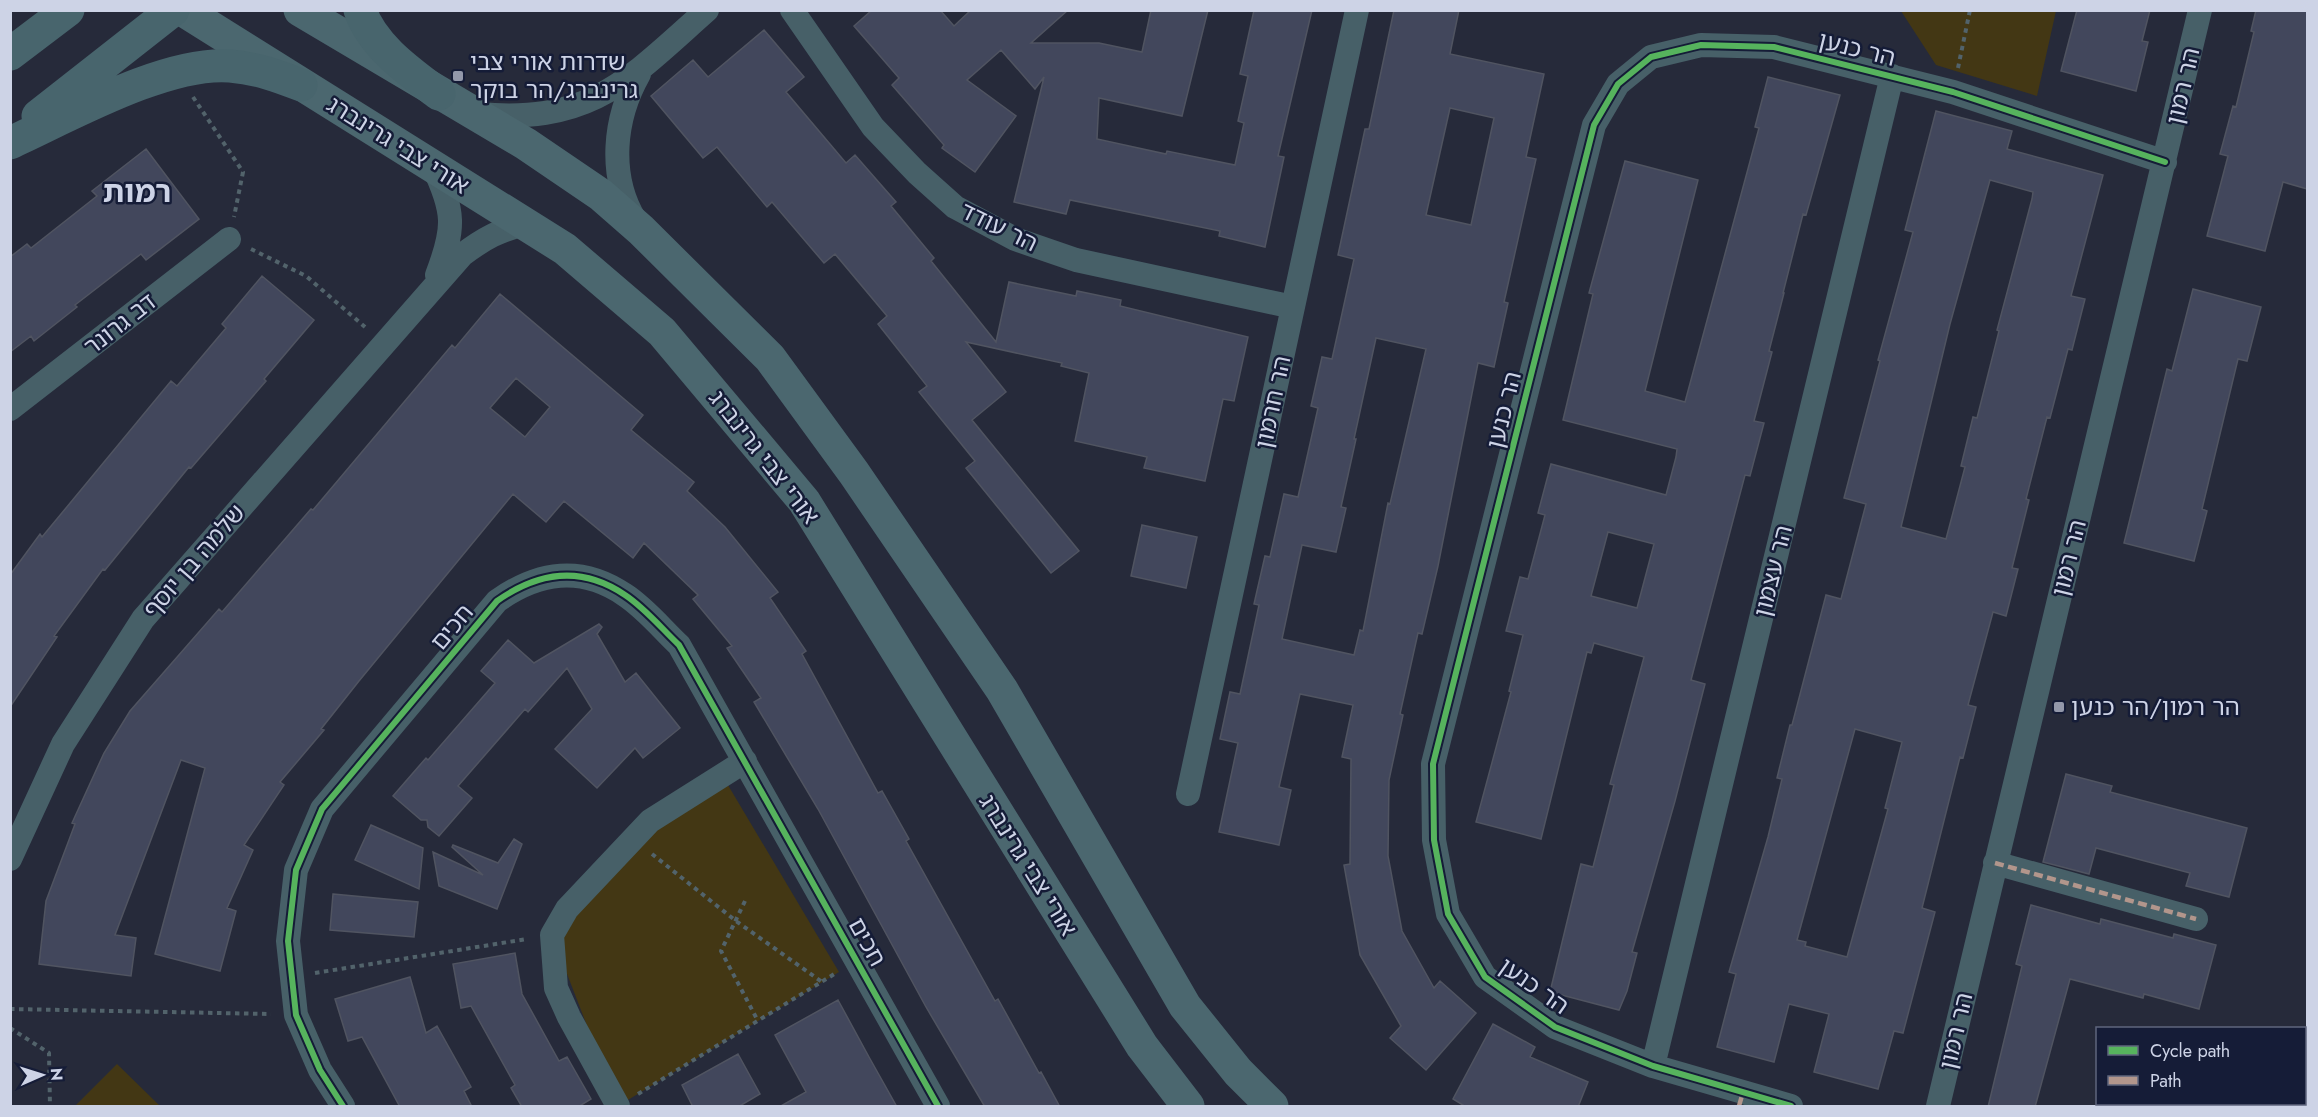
<svg xmlns="http://www.w3.org/2000/svg" width="2318" height="1117" font-family="Jost,'Noto Sans Hebrew',sans-serif">
<style>
.green{fill:#433714}
.building{fill:#42475c;stroke:#505461;stroke-width:1.5;fill-rule:evenodd}
.lines{fill:none;stroke-linecap:round;stroke-linejoin:round}
.path{stroke:#52636b;stroke-width:4;stroke-dasharray:4.5 4.5;stroke-linecap:butt}
.street{stroke:#476068;stroke-width:24}
.secondary{stroke:#4b676f;stroke-width:33}
.primary{stroke:#48656d;stroke-width:33}
.quiet{stroke:#b2968c;stroke-width:4.5;stroke-dasharray:9 4.5;stroke-linecap:butt}
.cycleway-casing{stroke:#151c37;stroke-width:10}
.cycleway{stroke:#56b35d;stroke-width:6}
.poi-dot{fill:#9398aa;stroke:#151c37;stroke-width:2}
.labels{text-anchor:middle;stroke-width:5;stroke-linejoin:round;paint-order:stroke}
.street-label{font-size:24px;fill:#cdd3e6;stroke:#151c37}
.poi-label{font-size:24px;fill:#cdd3e6;stroke:#151c37;text-anchor:start}
.district-label{font-size:30px;font-weight:bold;fill:#cdd3e6;stroke:#151c37}
</style>
<rect width="100%" height="100%" fill="#262a3a"/>
<path class="green" d="M1901,11H2056L2037,96L1936,65Z
M722,775L839,972L618,1106L552,935L650,821Z
M117,1064L160,1106H75Z"/>
<path class="building" d="M872,10H940L954,26L971,10H1068L1031,43H1099L1142,52L1151,10H1208L1182,116L1099,98L1097,139L1166,154L1167,151L1235,165L1244,123L1238,121L1248,76L1240,74L1254,10H1312L1278,156L1284,157L1265,247L1219,236L1220,231L1070,200L1066,214L1014,202L1044,77L1035,89L1001,50L967,80L1016,116L975,172L942,148L944,145L892,85L899,78L854,26Z
M1394,10H1459L1450,54L1544,74L1526,157L1536,159L1504,302L1508,303L1494,367L1478,363L1438,566L1422,634L1418,633L1400,714L1403,715L1389,780L1388,856L1402,931L1434,988L1440,981L1476,1013L1426,1070L1390,1038L1401,1026L1360,955L1344,865L1350,864L1351,759L1342,757L1353,705L1300,694L1279,787L1291,790L1279,845L1219,832L1238,743L1220,739L1230,692L1240,694L1259,605L1254,604L1265,556L1270,557L1284,494L1298,497L1318,408L1311,406L1322,357L1332,359L1354,259L1338,255L1365,129H1369ZM1450,108L1494,118L1471,225L1426,215ZM1376,338L1426,349L1390,504L1388,503L1363,631L1360,630L1354,655L1282,639L1302,545L1336,552L1346,508L1341,507L1356,439H1354Z
M2077,10H2150L2142,41L2148,42L2136,91L2061,71Z
M2256,10H2307V189L2283,182L2265,251L2207,236L2228,156L2220,154L2233,106L2236,107L2254,32L2251,31Z
M764,30L804,77L786,92L846,163L855,155L896,202L891,206L934,258L931,261L996,342L1009,282L1076,296L1077,291L1121,300L1120,306L1248,337L1234,401L1223,399L1205,481L1144,468L1147,457L1075,441L1089,373L1061,366L1062,363L966,342L1006,392L972,420L1079,551L1051,573L966,468L975,461L919,392L927,386L878,324L887,316L835,254L824,263L772,202L767,207L717,147L703,158L651,96L693,60L708,77Z
M1768,77L1840,95L1806,215L1803,214L1783,293H1784L1769,351L1772,352L1754,421L1764,423L1750,476L1745,475L1691,680L1705,684L1675,801L1632,952L1637,953L1627,991L1619,1010L1550,992L1581,864L1593,867L1614,785L1610,784L1644,657L1594,643L1591,653L1587,652L1541,839L1476,822L1511,692L1509,691L1523,635L1506,631L1520,577L1528,579L1545,515L1538,513L1551,464L1666,495L1676,457L1677,449L1563,420L1593,294L1589,293L1625,161L1698,180L1645,391L1685,402L1759,128L1755,127ZM1608,532L1654,544L1637,608L1591,596Z
M1936,111L2012,131L2007,149L2103,175L2071,296L2085,299L2072,350L2068,349L2050,418L2047,417L2026,499L2029,500L2012,568L2018,569L2006,616L1993,612L1968,705L1976,707L1963,758L1960,757L1922,908L1935,912L1903,1033L1894,1031L1878,1089L1814,1072L1829,1014L1789,1004L1774,1062L1717,1047L1736,974L1729,972L1768,837L1782,779L1777,778L1790,725H1792L1826,595L1841,599L1866,504L1844,498L1880,361L1878,360L1913,232L1905,230ZM1990,180L2033,192L2032,199L1997,330L1999,331L1977,418L1973,417L1961,466L1965,467L1946,539L1901,527L1950,324ZM1855,729L1902,742L1885,808L1888,809L1847,957L1805,946L1806,942L1797,940Z
M146,149L199,219L146,260L141,254L75,305L77,307L34,341L31,336L10,352V257L27,244L31,248L97,196L92,191Z
M262,276L314,320L264,379L266,381L191,468L189,467L105,570L103,569L54,636L57,637L10,707V575L40,534L42,537L171,381L177,386L226,328L222,324Z
M2193,289L2261,307L2247,361L2238,359L2202,509L2207,511L2194,561L2124,543L2167,369L2172,371Z
M500,294L643,415L631,430L694,482L687,491L725,527L778,592L770,598L806,651L802,654L878,793L882,791L909,839L906,841L995,1001L998,999L1039,1073L1041,1072L1060,1107H985L926,1007L818,809L754,702L761,698L727,648L732,646L693,599L698,595L644,543L633,558L564,501L546,522L513,494L359,681L321,729L324,730L280,782L284,785L244,845L253,850L227,908L236,911L220,971L155,954L205,768L181,760L115,935L136,938L131,976L39,964L46,901L75,824L72,823L104,753L130,711L219,609L222,612L311,509L313,510L452,345L455,348ZM516,378L550,407L525,437L490,408Z
M1142,525L1197,537L1186,588L1131,576Z
M599,624L602,627L597,634L625,682L636,673L680,728L643,758L635,748L597,788L555,749L592,709L567,668L528,712L525,709L458,786L472,798L439,836L428,827L427,820H421L393,796L426,758L428,760L495,683L481,671L508,640L534,663Z
M2066,774L2112,786L2110,792L2247,828L2229,897L2186,886L2190,873L2096,848L2089,874L2043,862Z
M371,825L423,848L419,889L355,860Z
M514,839L522,844L497,909L439,886L433,852L483,875L452,847L453,845L498,863Z
M333,894L418,902L414,937L330,930Z
M2031,905L2100,924L2101,919L2173,938L2174,934L2216,945L2199,1009L2144,994L2143,998L2070,979L2035,1107H1988L2022,966L2016,964Z
M515,953L522,994L559,1061L567,1057L591,1099L578,1107H522L511,1088L515,1085L471,1006L461,1008L453,964Z
M410,977L426,1033L437,1026L471,1087L464,1091L472,1107H400L362,1037L348,1041L335,999Z
M838,1000L869,1057L897,1107H779L806,1092L775,1035Z
M1493,1024L1535,1047L1530,1057L1588,1082L1578,1107H1466L1453,1099Z
M738,1054L760,1094L738,1107H693L682,1085Z"/>
<g class="lines">
<path class="path" d="M1958,68L1970,10
M193,97L243,172L234,217
M251,249L306,276L365,327
M652,854L736,921L822,982
M745,901L721,951L758,1021
M315,973L527,939
M10,1009L271,1014
M10,1028L49,1053L50,1106
M638,1094L836,973"/>
<path class="street" d="M792,10L873,127L917,173L955,207L1015,239L1076,260L1293,307
M479,114C592,124 628,80 707,10
M433,166C455,212 455,228 437,275
M635,220C608,175 614,118 639,74
M10,409L229,239
M1188,794L1357,10
M10,859L63,744L143,619L462,255C483,239 501,229 526,224
M1995,863L2196,919
M1653,1066L1892,76
M343,1106L320,1070L296,1015L288,941L296,870L322,809L497,601C538,572 581,565 625,595C645,608 662,629 679,645L938,1106
M618,1106L569,1017L556,988L552,935L567,909L650,821L745,761
M1791,1106L1653,1066L1555,1027L1485,977L1448,914L1434,840L1433,764L1594,125L1618,84L1651,57L1701,45L1774,47L1953,92L2165,162
M1938,1106L2200,10"/>
<path class="secondary" d="M183,10L565,249L662,332L804,501L1142,1046L1188,1106
M300,10L526,144L601,195L641,230L770,358L854,473L1002,690L1185,1006L1238,1072L1272,1106"/>
<path class="primary" d="M360,10C373,47 410,72 439,94
M10,54L68,10
M38,116L173,10
M10,143C69,116 166,61 230,66C256,68 278,76 301,85"/>
<path class="quiet" d="M1995,863L2196,919
M1739,1106L1743,1092"/>
<g class="cycleway-casing">
<path id="cycleway" d="M343,1106L320,1070L296,1015L288,941L296,870L322,809L497,601C538,572 581,565 625,595C645,608 662,629 679,645L938,1106
M1791,1106L1653,1066L1555,1027L1485,977L1448,914L1434,840L1433,764L1594,125L1618,84L1651,57L1701,45L1774,47L1953,92L2165,162"/>
</g>
<use href="#cycleway" class="cycleway"/>
</g>
<g class="poi-dot">
<rect x="452" y="70" width="12" height="12" rx="3"/>
<rect x="2053" y="701" width="12" height="12" rx="3"/>
</g>
<g class="labels">
<g class="street-label">
<text transform="translate(1857 49) rotate(14)" y="8">הר כנען</text>
<text transform="translate(2183 86) rotate(-77)" y="8">הר רמון</text>
<text transform="translate(398 145) rotate(32)" y="8">אורי צבי גרינברג</text>
<text transform="translate(999 227) rotate(26)" y="8">הר עודד</text>
<text transform="translate(120 324) rotate(-38)" y="8">דב גרונר</text>
<text transform="translate(1273 402) rotate(-78)" y="8">הר חרמון</text>
<text transform="translate(1504 410) rotate(-76)" y="8">הר כנען</text>
<text transform="translate(764 457) rotate(52)" y="8">אורי צבי גרינברג</text>
<text transform="translate(2069 558) rotate(-76)" y="8">הר רמון</text>
<text transform="translate(194 561) rotate(-49)" y="8">שלמה בן יוסף</text>
<text transform="translate(1773 571) rotate(-76)" y="8">הר עצמון</text>
<text transform="translate(452 627) rotate(-50)" y="8">חכים</text>
<text transform="translate(1028 865) rotate(58)" y="8">אורי צבי גרינברג</text>
<text transform="translate(867 942) rotate(61)" y="8">חכים</text>
<text transform="translate(1534 986) rotate(35)" y="8">הר כנען</text>
<text transform="translate(1956 1031) rotate(-77)" y="8">הר רמון</text>
</g>
<g class="poi-label">
<text x="470" y="70">שדרות אורי צבי<tspan x="470" dy="28">גרינברג/הר בוקר</tspan></text>
<text x="2071" y="715">הר רמון/הר כנען</text>
</g>
<g class="district-label">
<text x="137" y="202">רמות</text>
</g>
</g>
<rect width="2318" height="1117" fill="none" stroke="#cdd3e6" stroke-width="24"/>
<rect x="2096" y="1027" width="210" height="78" fill="#151c37" stroke="#5f657d" stroke-width="1.5"/>
<rect x="2108" y="1046" width="30" height="9" fill="#56b35d" stroke="#5f657d" stroke-width="1.5"/>
<text x="2150" y="1057" font-size="18" fill="#cdd3e6">Cycle path</text>
<rect x="2108" y="1076" width="30" height="9" fill="#b2968c" stroke="#5f657d" stroke-width="1.5"/>
<text x="2150" y="1087" font-size="18" fill="#cdd3e6">Path</text>
<g transform="translate(42 1075) rotate(87)" stroke="#151c37" stroke-width="4.5" paint-order="stroke">
<path d="M0-4.5L10 22L0 15L-10 22Z" fill="#cdd3e6"/>
<text y="-9" font-size="16" font-weight="bold" text-anchor="middle" fill="#cdd3e6">N</text>
</g>
</svg>
